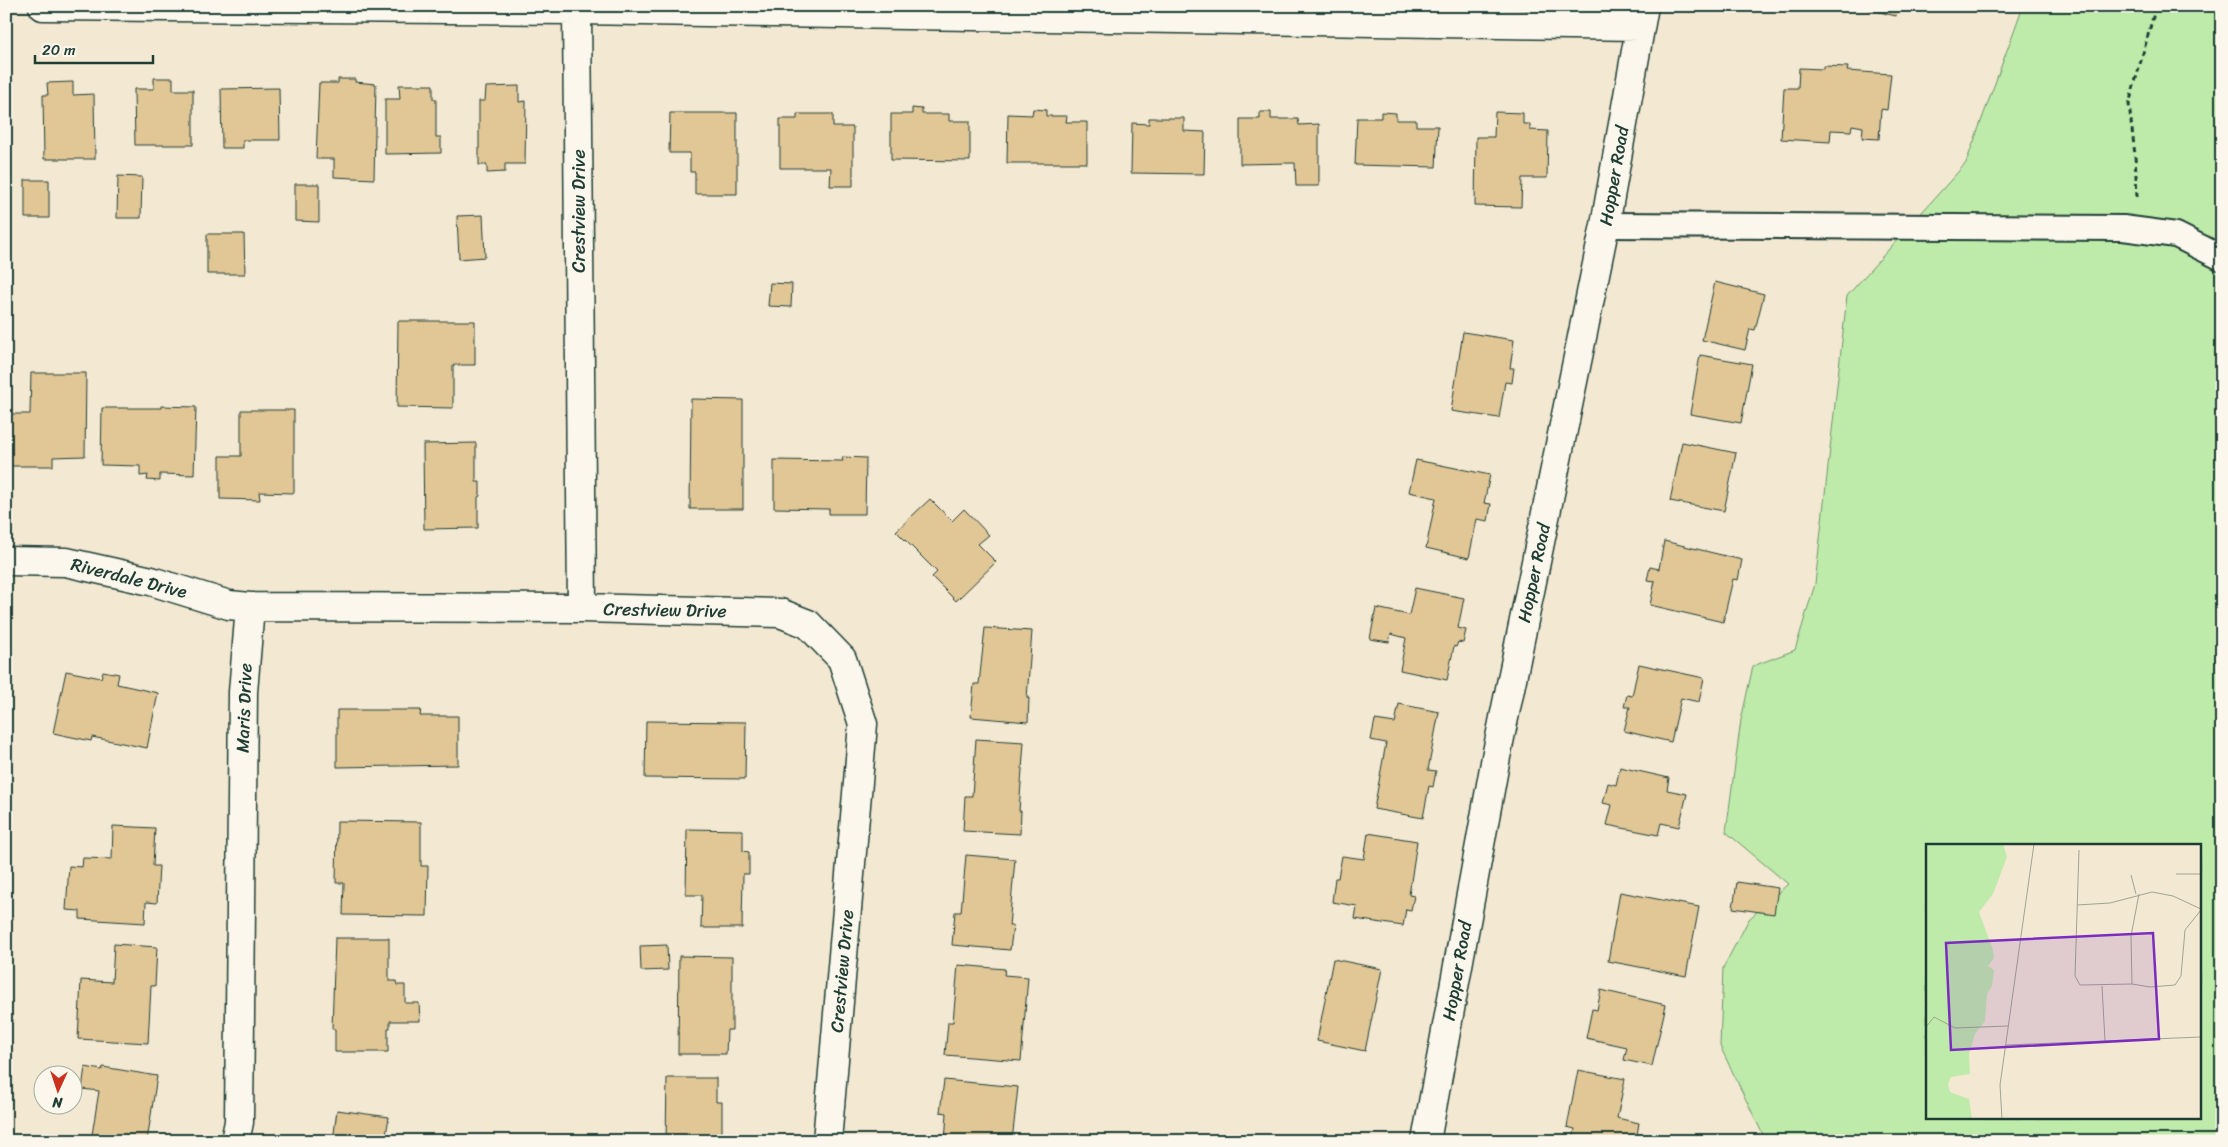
<svg xmlns="http://www.w3.org/2000/svg" width="2228" height="1147" font-family="Sriracha,sans-serif">
<style>
.green{fill:#beeba9;stroke:#6e946e;fill-rule:evenodd}
.building{fill:#e1c696;stroke:#1f3d34}
.lines{fill:none;stroke-linecap:round;stroke-linejoin:round}
.lane-casing{stroke:#1f3d34;stroke-width:28}
.street-casing{stroke:#1f3d34;stroke-width:31}
.path{stroke:#1f3d34;stroke-width:3;stroke-dasharray:5 4;stroke-linecap:butt}
.lane{stroke:#fbf7ec;stroke-width:24}
.street{stroke:#fbf7ec;stroke-width:28}
.labels{text-anchor:middle;stroke-width:4;stroke-linejoin:round;paint-order:stroke}
.street-label{font-size:18px;fill:#1f3d34;stroke:#fbf7ec}
.inset-road{fill:none;stroke:#9ea493;stroke-width:1}
.view{fill:#7b2cbf;fill-opacity:0.15;stroke:#7b2cbf;stroke-width:2.5}
.inset-edge{fill:none;stroke:#1f3d34;stroke-width:2.5}
</style>
<rect width="100%" height="100%" fill="#f3e8d2"/>
<filter id="ink" filterUnits="userSpaceOnUse"><feTurbulence type="fractalNoise" baseFrequency=".02" numOctaves="2"/><feDisplacementMap in="SourceGraphic" scale="10" xChannelSelector="R" yChannelSelector="G"/><feConvolveMatrix kernelMatrix="1 2 1 2 8 2 1 2 1" color-interpolation-filters="sRGB"/></filter>
<g filter="url(#ink)">
<path class="green" d="M2023,6H2222V1141H1766L1720,1046L1723,968L1749,919L1788,884L1726,832L1741,720L1753,666L1795,650L1815,584L1847,296L1966,163ZM1927,846H2199V1118H1927Z"/>
<path class="building" d="M1855,6H1898L1896,16Z
M1823,66L1848,67L1847,71L1891,74L1887,110L1881,109L1879,139L1862,138L1863,127L1852,125L1851,131L1831,130L1830,142L1781,139L1784,88H1798L1799,68L1823,69Z
M154,78H173V90H193V145H135L134,89H154Z
M338,79H355V82L376,84L374,179L334,177V159H316L319,83H338Z
M73,82V95L94,94L95,159H44L43,95H48L47,83Z
M399,85H433V99H436V137H441V153L385,154V99H400Z
M519,86V102L526,101L525,164H505V172L487,173V165H479V101H485L486,87Z
M279,88L280,140H243V148H222L221,89Z
M912,108L922,109V114H949V121H970V161L891,160V114H912Z
M1033,109L1046,110V116H1067L1066,122H1087V163H1007L1008,114L1032,115Z
M1260,112H1271V119H1298L1299,125L1319,124V186H1296L1295,163L1240,164V119H1260Z
M1381,112L1396,113V120H1416V126H1438L1436,167L1355,165L1357,118H1381Z
M1495,112L1523,113V124H1530V130L1548,131L1547,178H1522L1521,207L1475,206L1476,137H1494Z
M670,113H737V194H695V172H690V153H669Z
M797,114H833V127H853V186H830L831,168H780V119H797Z
M1149,118H1184V131L1205,132L1204,174L1131,173L1132,123L1149,124Z
M118,176L142,177L141,218H117Z
M25,180H49V218H25Z
M295,184H319V222L295,221Z
M483,215L485,257L459,259L457,216Z
M207,234H244L245,274H207Z
M1715,282L1764,294L1755,330L1750,329L1745,350L1702,340Z
M770,283L792,284L791,307L768,306Z
M398,321H475V365H453V408L397,407Z
M1463,332L1514,340L1510,368H1514L1512,383L1505,382L1499,418L1451,411Z
M1700,355L1752,364L1741,423L1690,414Z
M31,373H86L85,456L53,457V466H6V414H30Z
M691,399L743,400V509H690Z
M161,406L196,407L194,475L160,474V481L147,480L148,475L140,476V466L101,465L102,408H161Z
M241,410H294V493L259,492L260,500L220,499V456H241Z
M1682,442L1736,453L1724,511L1670,501Z
M476,443V482H480V496L478,497V528L424,529L423,444Z
M842,457L866,458L865,514H829V509L774,508V460L843,461Z
M1416,460L1490,475L1484,503L1491,504L1488,521L1477,519L1469,558L1426,548L1436,498L1409,492Z
M930,499L952,521L964,509L989,535L978,544L996,562L956,601L932,577L937,572L896,531Z
M1664,541L1742,560L1738,580L1733,579L1723,622L1650,605L1655,581L1647,580L1650,567L1659,569Z
M1415,588L1464,598L1458,628L1466,630L1463,643L1458,642L1456,647L1454,646L1447,680L1400,670L1406,638L1391,634L1389,642L1370,639L1376,608L1409,615Z
M985,628L1032,631L1027,698H1029L1028,722L971,717L974,684H979Z
M1639,664L1704,678L1699,702L1681,698L1671,742L1624,731L1630,707H1624L1627,695L1632,696Z
M66,671L101,678L103,671L119,674L117,684L158,693L147,748L92,737L91,741L53,733Z
M1399,704L1439,712L1428,770L1436,771L1433,787L1429,786L1423,818L1374,809L1386,743L1371,740L1375,720L1395,723Z
M337,710H421L420,716H458V765L337,767Z
M646,721L746,722L745,779L645,778Z
M976,739L1024,742L1019,811H1021L1020,834L963,831L965,796H972Z
M1620,767L1669,778L1667,790L1687,794L1679,827L1661,823L1658,835L1607,825L1612,805L1603,803L1608,783L1616,785Z
M337,821L421,822V866H428L427,916L343,915L344,883H336Z
M113,826L155,828L153,866H159L157,903L146,902L145,923L80,919V911L66,910L69,866L82,867L83,858L112,859Z
M687,829L743,830V851L749,852V874H743L742,928H701L702,895H686Z
M1368,833L1417,841L1409,895L1414,896L1411,910L1406,909L1403,926L1355,919L1357,906L1332,902L1335,878H1338L1342,856L1364,859Z
M966,855L1015,859L1009,926H1013L1010,950L952,945L955,912H961Z
M1737,882L1778,888L1774,914L1733,908Z
M1620,892L1699,907L1686,976L1608,961Z
M335,938H389V981H396L397,985H405V1003H419L420,1021H390V1028H388V1052H335V1029H332Z
M114,944L157,947L155,986H151L148,1043L78,1039L81,980L112,982Z
M667,945L668,970L641,971L640,946Z
M679,956L732,957V1030H727L726,1054H678Z
M1333,959L1382,969L1365,1051L1317,1041Z
M958,965L1005,969L1004,975L1028,977L1021,1061L945,1055L948,1022H953Z
M1601,990L1666,1005L1652,1066L1624,1060L1627,1047L1586,1038L1592,1009L1597,1010Z
M85,1067L102,1070L103,1067L157,1076L147,1141H91L99,1091L82,1089Z
M1578,1070L1625,1079L1617,1118L1639,1123L1636,1141H1573L1575,1129L1567,1127Z
M667,1078H716V1102H722V1141H666Z
M944,1080L1018,1087L1012,1141H945L947,1113L940,1112Z
M337,1110L389,1117L385,1141H333Z"/>
<g class="lines">
<g class="lane-casing">
<path id="lane" d="M1605,225L2123,228L2176,235L2222,258"/>
</g>
<g class="street-casing">
<path id="street" d="M43,6L577,10L1640,26
M577,10L582,608
M6,561L66,562L151,581L229,605L250,607L582,608L780,613L808,624L842,659L863,724L827,1141
M235,1141L239,1122L243,692L250,607
M1426,1141L1496,757L1605,225L1644,6"/>
</g>
<path class="path" d="M2137,197L2135,155L2129,104L2156,6"/>
<use href="#lane" class="lane"/>
<use href="#street" class="street"/>
</g>
</g>
<g class="labels">
<g class="street-label">
<text transform="translate(1614 176) rotate(-80)" y="6">Hopper Road</text>
<text transform="translate(579 211) rotate(-90)" y="6">Crestview Drive</text>
<text transform="translate(1534 573) rotate(-78)" y="6">Hopper Road</text>
<text transform="translate(129 578) rotate(14)" y="6">Riverdale Drive</text>
<text transform="translate(665 610) rotate(1)" y="6">Crestview Drive</text>
<text transform="translate(244 708) rotate(-88)" y="6">Maris Drive</text>
<text transform="translate(842 971) rotate(-85)" y="6">Crestview Drive</text>
<text transform="translate(1457 971) rotate(-80)" y="6">Hopper Road</text>
</g>
</g>
<g transform="translate(1926 844)">
<rect width="275" height="275" fill="#f3e8d2"/>
<path d="M0,0H77L81,13L67,50L53,68L67,106L68,114L62,122L68,126L66,142L61,150L59,177L49,190L43,210L44,230L25,233L22,240L24,248L43,255L46,275H0Z" fill="#beeba9"/>
<path class="inset-road" d="M153,6L149,132L154,141L206,140L224,143L249,141L255,132L259,86L275,66M250,30H275M205,31L210,50M151,61L184,59L226,48L247,52L275,65M206,140L205,92L213,50M176,142L179,197M0,183L8,173L29,184L82,182M80,201L275,193M76,275L74,241L108,0"/>
<path class="view" d="M227,89L233,195L25,206L20,99Z"/>
<rect width="275" height="275" class="inset-edge"/>
</g>
<rect width="2228" height="1147" fill="none" stroke="#fbf7ec" stroke-width="25"/>
<rect x="12" y="12" width="2203" height="1122" fill="none" stroke="#1f3d34" stroke-width="2" filter="url(#ink)"/>
<g transform="translate(58 1090) rotate(183)"><circle r="24" fill="#fbf7ec" stroke="#a3ada2"/>
<path d="M0-4L9 19L0 12L-9 19Z" fill="#c8321e"/>
<text y="-8" font-size="14" font-weight="bold" text-anchor="middle" fill="#1f3d34">N</text>
</g>
<path d="M35 55v8h118v-8" fill="none" stroke="#1f3d34" stroke-width="2.5"/>
<text x="42" y="55" font-size="15" fill="#1f3d34" stroke="#fbf7ec" stroke-width="4" paint-order="stroke">20 m</text>
</svg>
